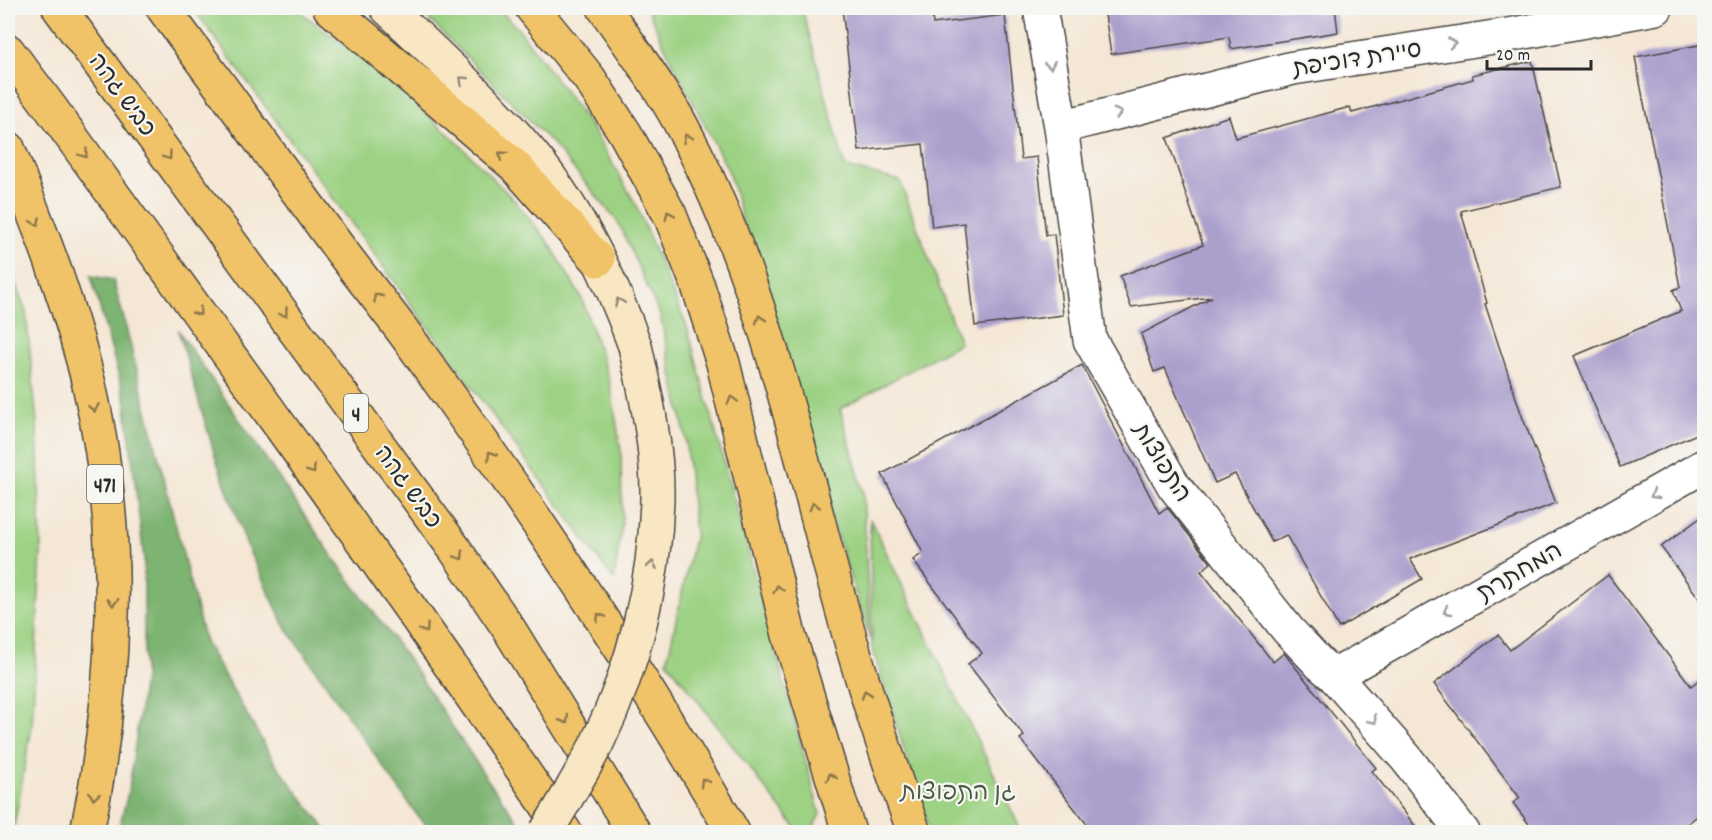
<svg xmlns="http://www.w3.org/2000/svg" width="1712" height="840" font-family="Dekko,'Playpen Sans Hebrew',sans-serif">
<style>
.green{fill:#9dd284;stroke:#647e58;stroke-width:1.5}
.forest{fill:#7eb472;stroke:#54704e;stroke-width:1.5}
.building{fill:#ab9fcc}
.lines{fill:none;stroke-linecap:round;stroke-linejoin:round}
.minor-casing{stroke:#494744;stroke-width:36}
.secondary-casing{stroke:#494744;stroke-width:36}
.trunk-casing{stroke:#494744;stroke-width:36}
.motorway-casing{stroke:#494744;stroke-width:36}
.minor{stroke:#fff;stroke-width:33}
.secondary{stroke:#f9e7c3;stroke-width:33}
.trunk{stroke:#f0c369;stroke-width:33}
.motorway{stroke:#f0c369;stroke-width:33}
.secondary-bridge-casing{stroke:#494744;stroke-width:36;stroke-linecap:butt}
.secondary-bridge{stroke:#f9e7c3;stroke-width:33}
.oneway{stroke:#a0a0a0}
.oneway2{stroke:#928977}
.oneway3{stroke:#8e774a}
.labels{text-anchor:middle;stroke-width:4.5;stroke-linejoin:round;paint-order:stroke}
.shield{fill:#f6f6f2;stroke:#686867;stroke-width:1.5}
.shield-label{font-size:22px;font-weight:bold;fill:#2b2b2b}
.street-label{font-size:24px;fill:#2b2b2b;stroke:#f6f6f2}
.park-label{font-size:24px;fill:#4d5d46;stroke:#f6f6f2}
</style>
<rect width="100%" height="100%" fill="#f6f6f2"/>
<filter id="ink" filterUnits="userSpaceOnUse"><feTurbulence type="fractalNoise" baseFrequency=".0167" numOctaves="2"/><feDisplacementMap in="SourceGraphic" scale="12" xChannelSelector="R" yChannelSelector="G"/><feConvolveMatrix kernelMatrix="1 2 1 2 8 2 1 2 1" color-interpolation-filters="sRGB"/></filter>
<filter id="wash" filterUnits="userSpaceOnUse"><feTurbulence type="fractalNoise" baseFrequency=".008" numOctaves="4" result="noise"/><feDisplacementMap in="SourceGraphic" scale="24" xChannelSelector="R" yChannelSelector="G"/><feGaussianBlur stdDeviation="1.35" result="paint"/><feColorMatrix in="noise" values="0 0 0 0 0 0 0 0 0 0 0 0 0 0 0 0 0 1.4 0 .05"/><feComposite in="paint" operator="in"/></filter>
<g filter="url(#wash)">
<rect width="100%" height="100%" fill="#f5e7d5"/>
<path class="green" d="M193,8H295L398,86L458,143L515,201L550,244L582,299L610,383L621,451L622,523L614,580Z
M418,8H498L521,32L593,130L635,203L687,327L820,814L811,832H799L667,661L695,534L685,435L660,315L618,222L553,144Z
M647,8H802L845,167L900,181L960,343L840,409L863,491L870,639L796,406L728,170L670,58Z
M8,263L26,312L37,424L41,553L32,726L13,832H8Z
M870,519L1022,832H930L872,647Z"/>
<path class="forest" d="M91,276L113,280L124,319L205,642L275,763L328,832H118L129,789L144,678V559L125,399Z
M178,330L333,557L408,659L487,779L526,832H433L417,815L285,626L248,549L215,456Z"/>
<g id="blocks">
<path class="building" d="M842,8H931L933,24L1005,15L1021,159L1037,157L1046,235L1054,234L1063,315L975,326L964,223L932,227L923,144L859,151Z
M1104,8H1335L1338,32L1231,49L1229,37L1111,54Z
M1704,44V431L1620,467L1574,356L1681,311L1673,290L1680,287L1635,57Z
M1532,61L1561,187L1461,211L1487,303L1485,304L1522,416L1556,503L1410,559L1422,579L1339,628L1286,535L1272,542L1235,474L1215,483L1165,368L1154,372L1141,334L1212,297L1131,307L1120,276L1203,245L1167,138L1229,116L1236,138L1350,107L1352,113L1473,79L1472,75Z
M1082,365L1159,513L1167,507L1211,563L1201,571L1273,662L1284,653L1376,768L1372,771L1420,832H1093L1020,739L1024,736L968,664L982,653L913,560L923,553L882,474Z
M1704,515V605L1661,547Z
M1608,575L1691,686L1704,676V811L1676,832H1535L1513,803L1520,798L1434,684L1498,635L1510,650Z"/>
</g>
</g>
<g filter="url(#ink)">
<use href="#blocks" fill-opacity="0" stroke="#494744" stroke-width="1.5"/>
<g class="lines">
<g class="minor-casing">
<path id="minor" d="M1040,8L1061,127L1090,340L1174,486L1288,630L1320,664L1334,676L1406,758L1463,832
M1061,127L1293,68L1514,34L1656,8
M1334,676L1704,466"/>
</g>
<g class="secondary-casing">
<path id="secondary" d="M387,8C440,58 494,107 540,164C582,218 612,282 635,346"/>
</g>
<g class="trunk-casing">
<path id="trunk" d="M59,8L454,548L509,629L634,832
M163,8C222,88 280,168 339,248C366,284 395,319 421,356C532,510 638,668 733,832
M330,8L515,166L598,260
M532,8L589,78L625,133L670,215L698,286L723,363L789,635L849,832
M604,8C629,44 657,81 679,121C762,273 797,447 843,613C863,687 888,760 914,832
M8,51L50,107C223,347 399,587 565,832"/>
</g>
<g class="motorway-casing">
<path id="motorway" d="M8,148C39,227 71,306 90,389C123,534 117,687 87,832"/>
</g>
<use href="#minor" class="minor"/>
<use href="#secondary" class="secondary"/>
<use href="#trunk" class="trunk"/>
<use href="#motorway" class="motorway"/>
<g class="secondary-bridge-casing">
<path id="secondary-bridge" d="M546,832C564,802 583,772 598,741C634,666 655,582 657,499C658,447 646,396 635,346"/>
</g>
<use href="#secondary-bridge" class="secondary-bridge"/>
</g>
<defs><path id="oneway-chevron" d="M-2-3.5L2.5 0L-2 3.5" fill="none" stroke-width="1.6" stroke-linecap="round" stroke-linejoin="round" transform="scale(1.5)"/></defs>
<g class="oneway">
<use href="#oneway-chevron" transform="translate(1452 43) rotate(-9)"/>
<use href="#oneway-chevron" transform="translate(1050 65) rotate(80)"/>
<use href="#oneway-chevron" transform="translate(1118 113) rotate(-14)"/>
<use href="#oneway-chevron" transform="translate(1654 495) rotate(150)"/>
<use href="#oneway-chevron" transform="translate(1447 611) rotate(150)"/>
<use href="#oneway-chevron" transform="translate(1373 720) rotate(49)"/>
</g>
<g class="oneway2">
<use href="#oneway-chevron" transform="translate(463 80) rotate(-136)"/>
<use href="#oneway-chevron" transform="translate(619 302) rotate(-113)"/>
<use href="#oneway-chevron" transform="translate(652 565) rotate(-80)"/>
</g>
<g class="oneway3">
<use href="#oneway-chevron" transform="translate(687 138) rotate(-116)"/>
<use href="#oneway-chevron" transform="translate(84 154) rotate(54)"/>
<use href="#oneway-chevron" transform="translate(502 155) rotate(-139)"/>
<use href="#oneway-chevron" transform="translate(168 156) rotate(54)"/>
<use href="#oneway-chevron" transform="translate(669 215) rotate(-115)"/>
<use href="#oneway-chevron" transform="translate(36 222) rotate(69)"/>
<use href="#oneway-chevron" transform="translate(377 297) rotate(-127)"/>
<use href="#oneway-chevron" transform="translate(198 312) rotate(54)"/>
<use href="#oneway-chevron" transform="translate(284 313) rotate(54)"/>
<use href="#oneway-chevron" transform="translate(760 319) rotate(-108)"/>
<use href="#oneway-chevron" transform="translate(732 400) rotate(-104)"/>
<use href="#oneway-chevron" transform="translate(94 408) rotate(79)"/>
<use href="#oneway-chevron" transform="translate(491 455) rotate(-124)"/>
<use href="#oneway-chevron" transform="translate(312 470) rotate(54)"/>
<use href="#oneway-chevron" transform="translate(814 506) rotate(-105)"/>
<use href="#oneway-chevron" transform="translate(460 556) rotate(56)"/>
<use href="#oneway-chevron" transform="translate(778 589) rotate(-103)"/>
<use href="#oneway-chevron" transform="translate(113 602) rotate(91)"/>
<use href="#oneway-chevron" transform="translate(600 617) rotate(-124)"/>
<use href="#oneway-chevron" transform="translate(425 629) rotate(55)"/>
<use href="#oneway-chevron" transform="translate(866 694) rotate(-109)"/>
<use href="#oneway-chevron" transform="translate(565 720) rotate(58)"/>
<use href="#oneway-chevron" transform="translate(831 777) rotate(-107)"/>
<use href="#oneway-chevron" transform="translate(704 782) rotate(-120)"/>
<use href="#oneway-chevron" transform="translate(94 796) rotate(100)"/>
</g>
</g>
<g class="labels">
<g class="shield">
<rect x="344" y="394" width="24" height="38" rx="4.5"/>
<rect x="87" y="465" width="36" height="38" rx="4.5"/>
</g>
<g class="shield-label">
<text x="356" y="421">4</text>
<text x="105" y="492">471</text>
</g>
<g class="street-label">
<text transform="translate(1357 58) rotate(-9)" y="8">סיירת דוכיפת</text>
<text transform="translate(123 94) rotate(54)" y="8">כביש גהה</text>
<text transform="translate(1163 462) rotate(58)" y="8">התפוצות</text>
<text transform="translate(409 486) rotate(54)" y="8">כביש גהה</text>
<text transform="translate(1519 571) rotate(-30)" y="8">המחתרת</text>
</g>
<g class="park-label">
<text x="958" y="799">גן התפוצות</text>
</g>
</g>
<rect width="1712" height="840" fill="none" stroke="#f6f6f2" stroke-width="30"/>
<path d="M1487 60v9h104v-9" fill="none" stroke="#2b2b2b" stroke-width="3"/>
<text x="1496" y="60" font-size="18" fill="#2b2b2b" stroke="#f6f6f2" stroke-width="4.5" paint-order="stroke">20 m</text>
</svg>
